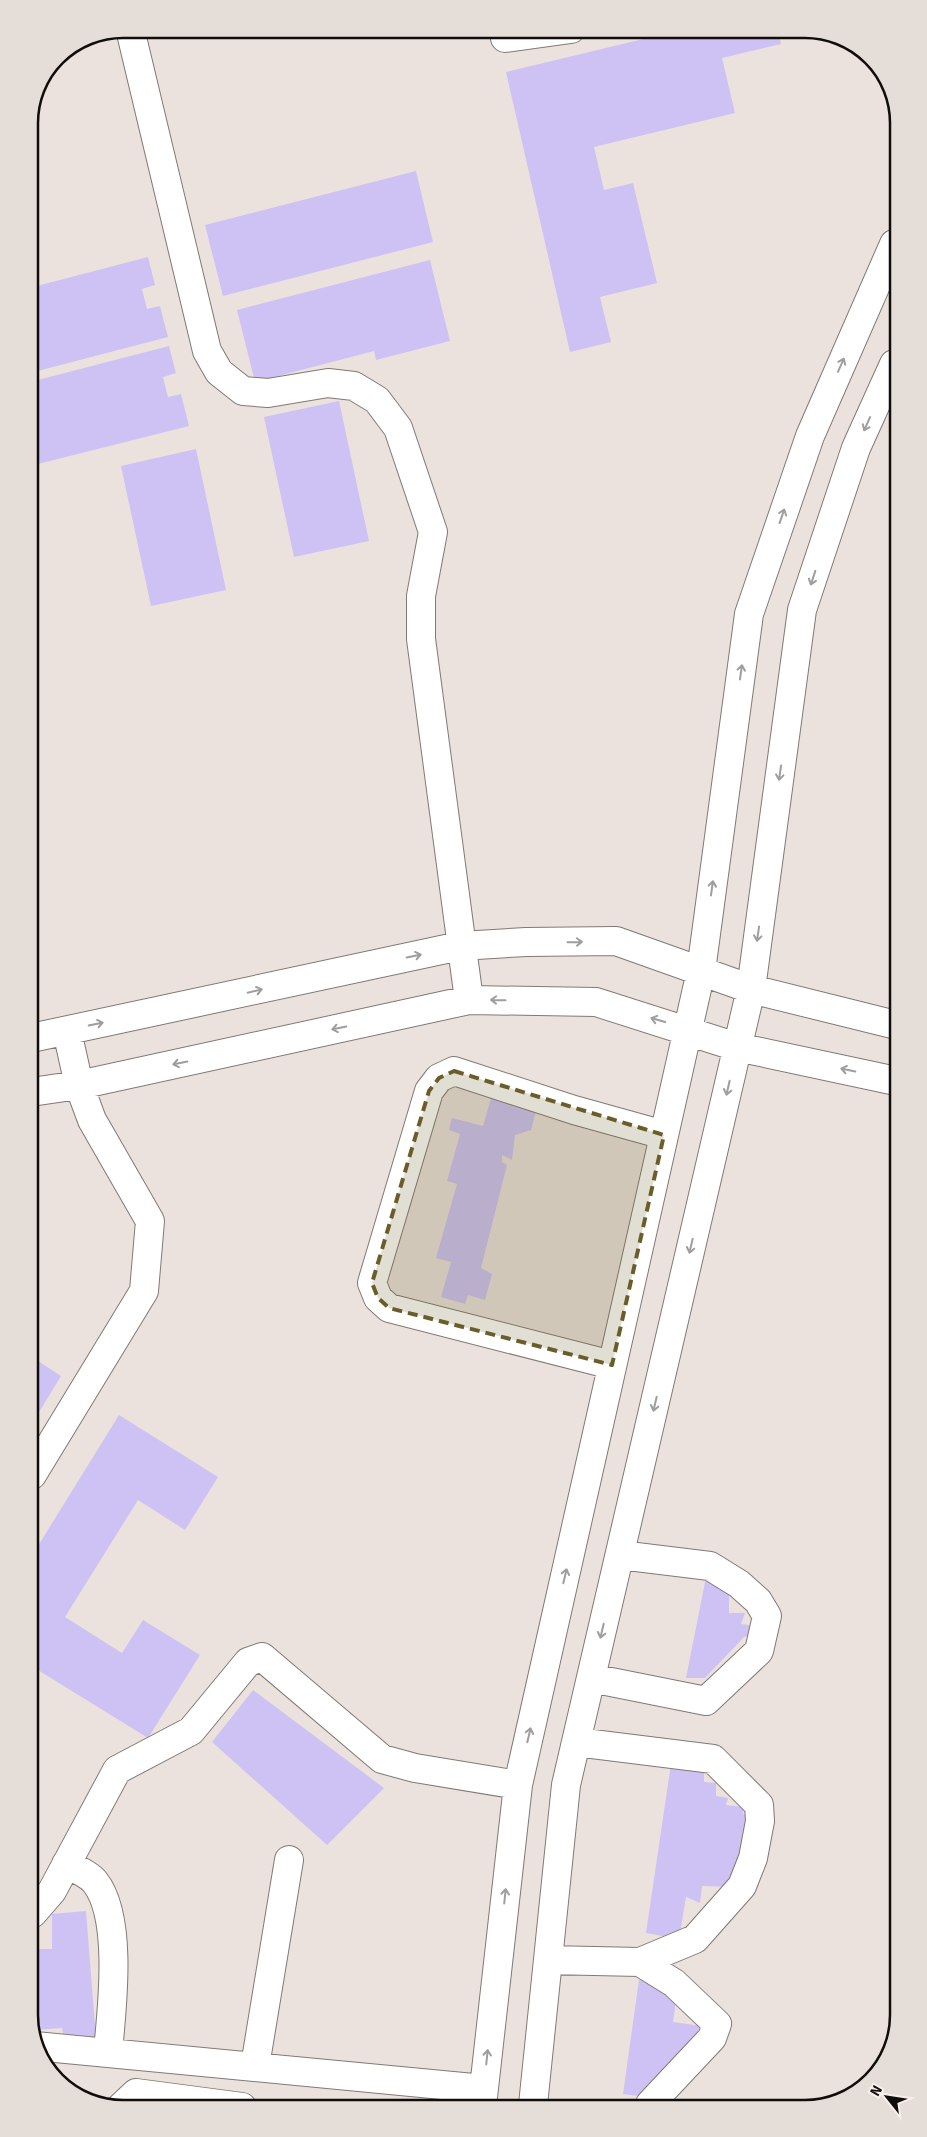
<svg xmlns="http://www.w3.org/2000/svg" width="927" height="2137" font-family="Signika,sans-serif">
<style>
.building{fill:#cec2f4}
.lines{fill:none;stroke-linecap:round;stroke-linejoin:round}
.minor-casing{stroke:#817975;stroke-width:30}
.minor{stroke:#fff;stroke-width:28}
.oneway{stroke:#9f9e9d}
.marked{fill:#6b5d2a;fill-opacity:0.2;stroke:#6b5d2a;stroke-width:4;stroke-dasharray:10 6;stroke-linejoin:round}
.rim{fill:none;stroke:#100d0b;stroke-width:2.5}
</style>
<rect width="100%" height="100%" fill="#ebe2dd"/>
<path class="building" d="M685,29H777L781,44L722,58L735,113L594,147L604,190L633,183L657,283L600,297L611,342L570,352L506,72Z
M416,171L433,242L223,296L205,225Z
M148,257L155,285L142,289L147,309L160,306L168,337L30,373L29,288Z
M430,260L450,341L376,360L374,351L255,382L237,310Z
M169,346L176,373L163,377L168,397L181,394L189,426L30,466V382Z
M339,401L369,541L294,557L264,417Z
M196,449L226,590L151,606L121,466Z
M492,1095L537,1108L531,1130L515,1135L512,1160L502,1155V1162L507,1165L481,1268L492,1274L485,1300L468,1295L465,1304L441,1297L451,1262L436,1258L457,1184L447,1181L460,1134L449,1130L452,1118L483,1126Z
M32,1357L61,1376L36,1417L32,1414Z
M119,1415L218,1477L185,1530L138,1500L65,1617L122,1653L143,1620L200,1655L148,1738L33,1667V1554Z
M706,1577L720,1579L718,1589L729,1590V1613H745L741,1624L749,1625L750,1635L744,1637L705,1678H686Z
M253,1690L384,1788L327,1845L212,1742Z
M672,1757L704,1771V1782L716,1783V1796L728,1798L726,1805L744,1807L743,1814L752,1815L734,1887L702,1886L700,1903L686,1897L679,1939L646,1933Z
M86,1911L96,2038L64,2040L62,2028L34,2030V1949H52V1914Z
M639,1980L667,1984L677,1994L673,2022L702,2026L700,2039L639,2096L623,2094Z"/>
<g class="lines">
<g class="minor-casing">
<path id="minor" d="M130,29L207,351L219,372L243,391L268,393L328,383L354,386L377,400L398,428L433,532L421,596V639L469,1000
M503,29L505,38L571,29
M31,1038L460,946L526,942L616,941L751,989L896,1025
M31,1092L79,1085L469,1000L596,1002L737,1047L896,1081
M612,1365L389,1308L378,1298L372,1283L429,1091L439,1078L454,1071L574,1110L664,1135
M32,1475L144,1291L150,1221L92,1120L79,1085L67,1031
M591,1678L706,1701L759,1651L767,1616L758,1601L739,1584L710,1566L620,1555
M66,1864C75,1869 89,1874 95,1882C123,1917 112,2008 108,2051
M33,1913L52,1891L117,1770L191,1731L248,1662L262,1657L382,1759L415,1768L518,1785
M548,1960L640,1962L695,1939L742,1886L753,1858L760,1821L759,1805L713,1759L576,1742
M640,1962L674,1983L717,2024L712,2038L650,2104
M35,2046L484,2089
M255,2066L289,1860
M533,2105L566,1785L751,989L802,610L856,448L894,364
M482,2106L518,1785L701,971L749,614L810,436L894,244
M120,2108L136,2093L242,2107"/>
</g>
<use href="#minor" class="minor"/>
</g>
<defs><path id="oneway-shaft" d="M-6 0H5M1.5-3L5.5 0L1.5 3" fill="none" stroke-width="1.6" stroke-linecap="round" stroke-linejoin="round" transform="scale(1.25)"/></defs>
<g class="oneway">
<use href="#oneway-shaft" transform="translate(841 365) rotate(-66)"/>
<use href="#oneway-shaft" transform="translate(867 424) rotate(114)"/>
<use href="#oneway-shaft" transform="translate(782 516) rotate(-71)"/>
<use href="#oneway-shaft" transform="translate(813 578) rotate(108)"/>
<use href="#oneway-shaft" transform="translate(741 672) rotate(-82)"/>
<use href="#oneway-shaft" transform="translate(780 773) rotate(98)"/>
<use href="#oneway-shaft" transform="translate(712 888) rotate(-82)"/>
<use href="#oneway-shaft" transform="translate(758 934) rotate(98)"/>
<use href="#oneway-shaft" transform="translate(575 942) rotate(-1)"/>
<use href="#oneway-shaft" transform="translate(414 956) rotate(-12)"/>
<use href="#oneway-shaft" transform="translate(255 991) rotate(-13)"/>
<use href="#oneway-shaft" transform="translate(498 1000) rotate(-179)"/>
<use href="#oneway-shaft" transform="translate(658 1020) rotate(-164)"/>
<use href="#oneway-shaft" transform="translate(96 1024) rotate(-12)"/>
<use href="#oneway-shaft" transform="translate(339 1028) rotate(168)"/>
<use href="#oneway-shaft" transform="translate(180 1063) rotate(168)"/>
<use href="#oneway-shaft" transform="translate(848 1070) rotate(-168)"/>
<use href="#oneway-shaft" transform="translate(728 1088) rotate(103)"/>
<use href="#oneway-shaft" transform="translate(691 1246) rotate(103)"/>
<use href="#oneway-shaft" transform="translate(655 1404) rotate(103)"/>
<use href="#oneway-shaft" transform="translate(565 1576) rotate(-77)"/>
<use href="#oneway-shaft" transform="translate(602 1631) rotate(103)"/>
<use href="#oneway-shaft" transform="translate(529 1735) rotate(-77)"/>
<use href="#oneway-shaft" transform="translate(505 1896) rotate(-84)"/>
<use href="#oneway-shaft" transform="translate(487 2057) rotate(-84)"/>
</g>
<path class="marked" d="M454,1071L664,1135L612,1365L389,1308L378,1298L372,1283L429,1091L439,1078Z"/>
<path d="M0 0H927V2137H0ZM123 38H805A85 85 0 0 1 890 123V2015A85 85 0 0 1 805 2100H123A85 85 0 0 1 38 2015V123A85 85 0 0 1 123 38Z" fill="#e5ddd8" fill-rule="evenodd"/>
<path class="rim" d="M123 38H805A85 85 0 0 1 890 123V2015A85 85 0 0 1 805 2100H123A85 85 0 0 1 38 2015V123A85 85 0 0 1 123 38Z"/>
<g transform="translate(887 2097) rotate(300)" stroke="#f8efea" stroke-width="4" paint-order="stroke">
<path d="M0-4L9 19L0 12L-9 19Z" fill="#100d0b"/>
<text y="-8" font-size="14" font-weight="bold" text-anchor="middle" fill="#100d0b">N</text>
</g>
</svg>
